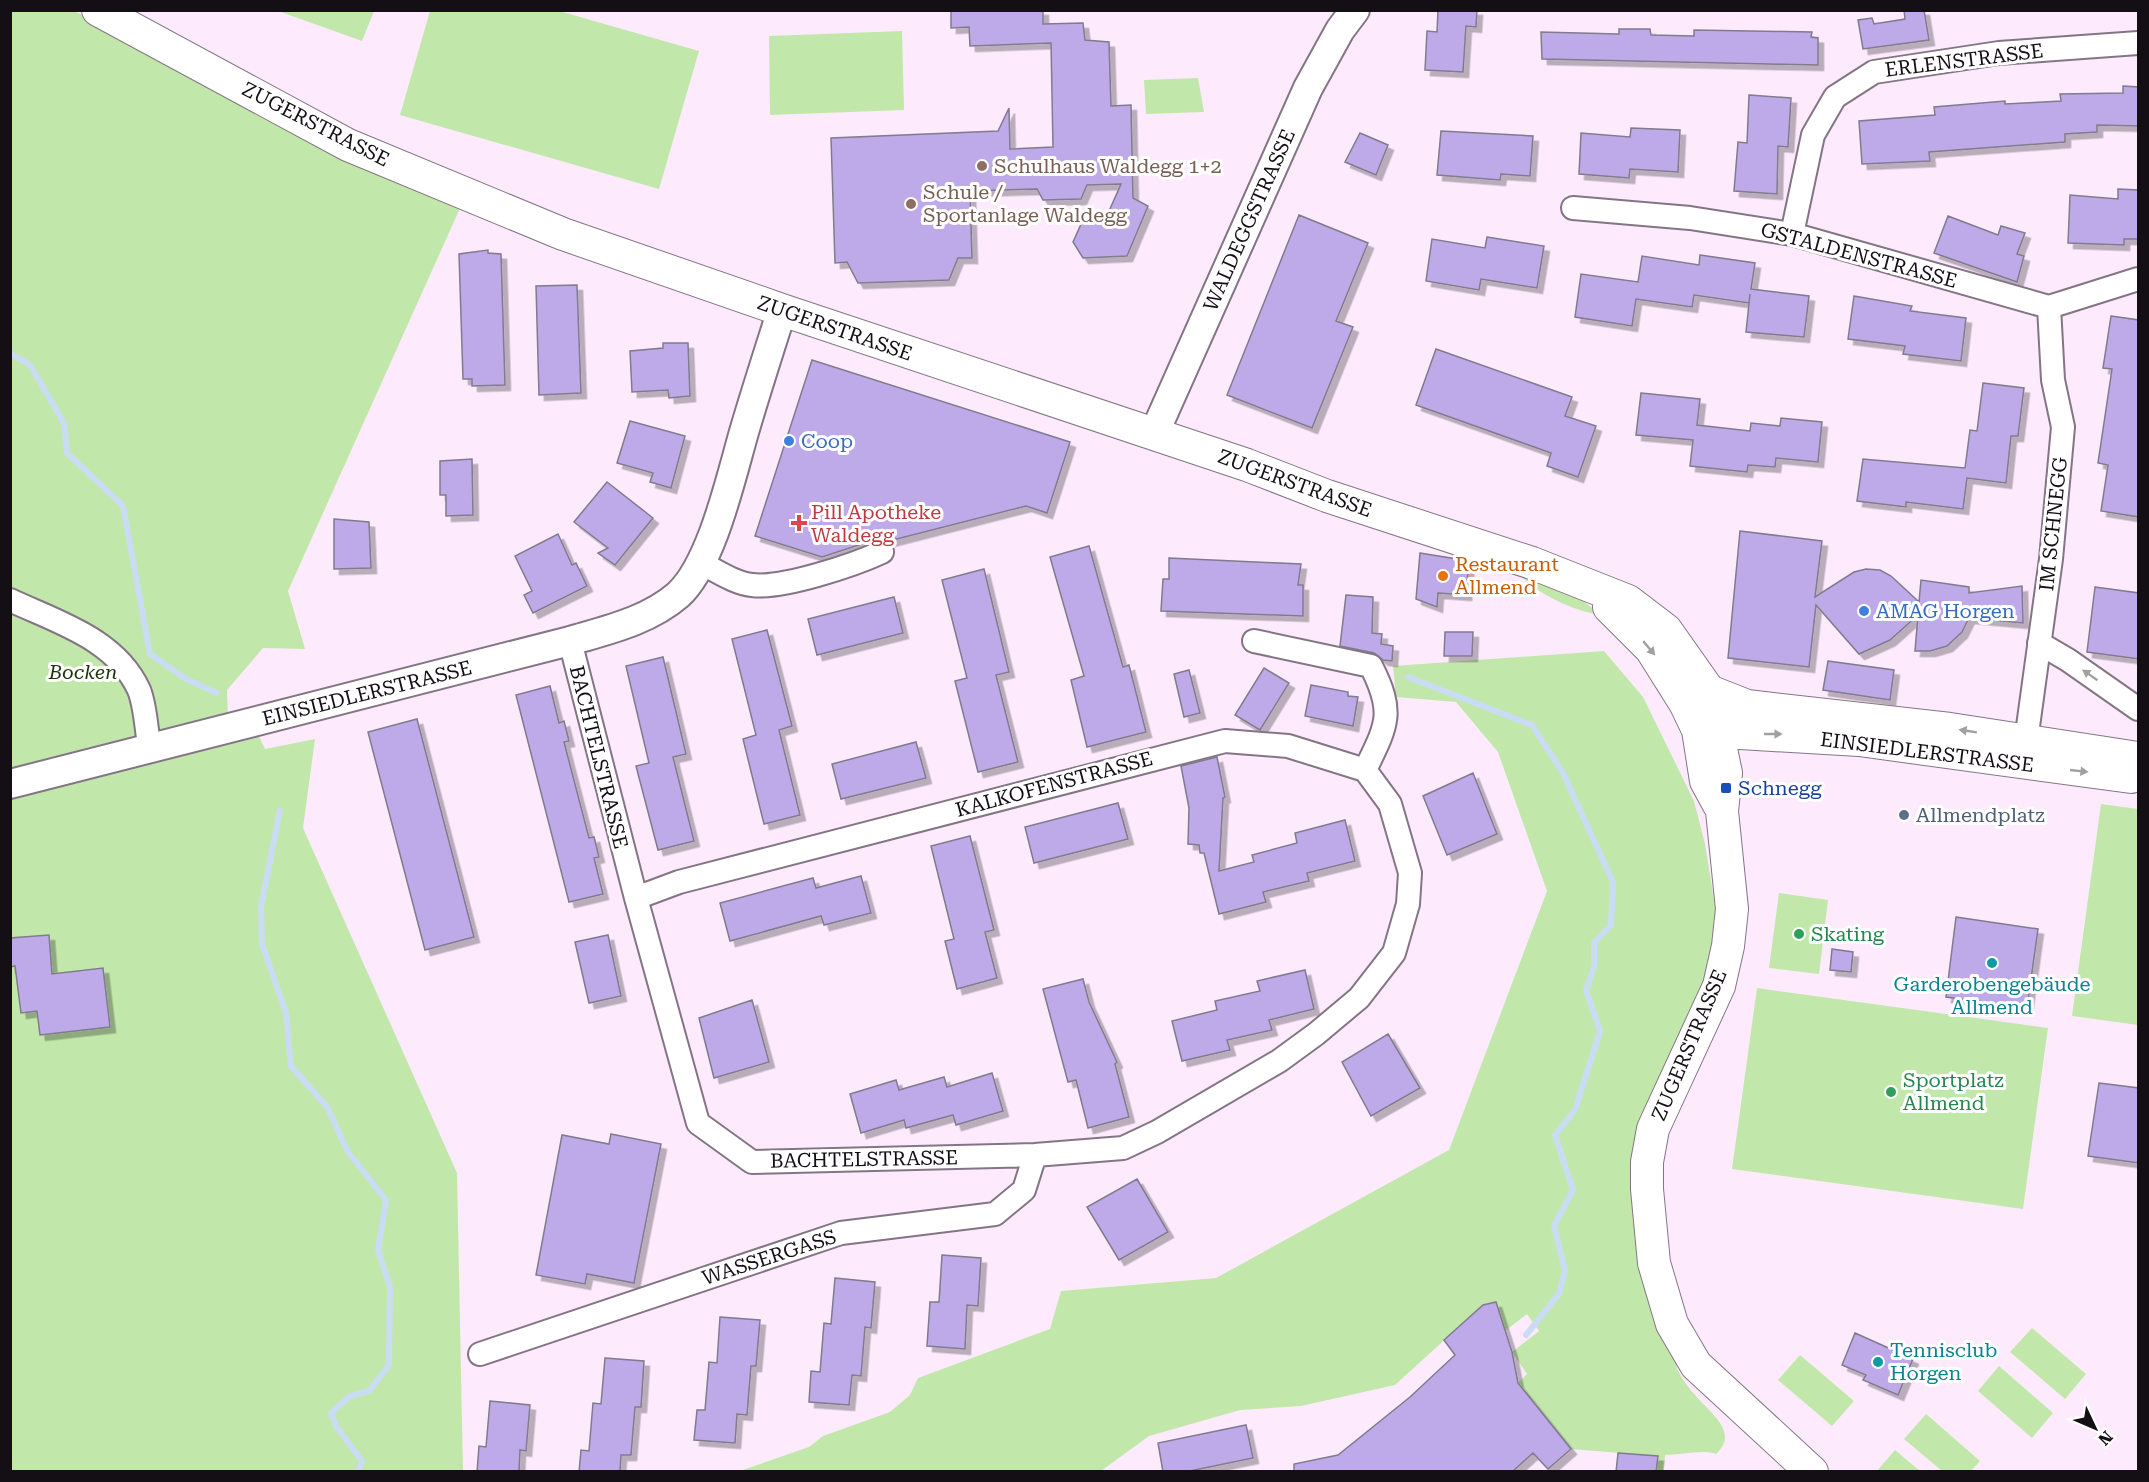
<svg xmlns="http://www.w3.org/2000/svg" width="2149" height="1482" font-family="'Roboto Serif',serif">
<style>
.green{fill:#c2e7ab}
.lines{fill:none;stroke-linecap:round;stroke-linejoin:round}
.stream{stroke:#cadcf3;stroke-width:6}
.building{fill:#bea9e9;stroke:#807b8e;stroke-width:1.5;filter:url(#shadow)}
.minor-casing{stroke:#847584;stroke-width:26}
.tertiary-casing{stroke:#847584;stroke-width:32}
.secondary-casing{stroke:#847584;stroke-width:34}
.minor{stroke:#fff;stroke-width:22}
.tertiary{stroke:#fff;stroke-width:28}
.secondary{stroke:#fff;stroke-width:32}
.oneway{fill:#a19fa1}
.education-dot{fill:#8d6e63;stroke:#fff;stroke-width:2}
.shop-dot{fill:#3f7fe0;stroke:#fff;stroke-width:2}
.health-dot{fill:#e0444e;stroke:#fff;stroke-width:2}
.food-dot{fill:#e8710a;stroke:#fff;stroke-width:2}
.transit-dot{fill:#1a4fb4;stroke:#fff;stroke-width:2}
.service-dot{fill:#5c6f8a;stroke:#fff;stroke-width:2}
.leisure-dot{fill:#2e9e5b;stroke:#fff;stroke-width:2}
.culture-dot{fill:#0f9aa8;stroke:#fff;stroke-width:2}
.labels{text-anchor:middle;stroke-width:6;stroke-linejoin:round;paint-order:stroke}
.street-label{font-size:20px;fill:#140f15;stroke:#fff}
.education-label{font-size:20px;fill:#785e54;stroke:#fff;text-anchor:start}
.shop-label{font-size:20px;fill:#366cbe;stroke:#fff;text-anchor:start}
.health-label{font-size:20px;fill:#be3a42;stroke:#fff;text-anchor:start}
.food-label{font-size:20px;fill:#c56008;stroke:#fff;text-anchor:start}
.park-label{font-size:20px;font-style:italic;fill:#1c3307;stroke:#fff}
.transit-label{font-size:20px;fill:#164399;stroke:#fff;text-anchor:start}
.service-label{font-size:20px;fill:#4e5e75;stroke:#fff;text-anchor:start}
.leisure-label{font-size:20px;fill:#27864d;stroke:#fff;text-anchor:start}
.culture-label{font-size:20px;fill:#0d838f;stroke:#fff}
</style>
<defs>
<filter id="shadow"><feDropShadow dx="5.5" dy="5.5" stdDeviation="0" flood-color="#0004"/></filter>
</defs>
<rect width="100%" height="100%" fill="#fdebfd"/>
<path class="green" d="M10,11H74L273,103L470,186L288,591L305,649L263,648L227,690L228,718L11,769Z
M278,11H374L362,41Z
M430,11H559L699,51L659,189L400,115Z
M902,31L904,110L770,115L769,36Z
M1198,78L1204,112L1146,114L1144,80Z
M1520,574L1575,595L1600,614C1577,613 1533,592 1520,574Z
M1604,651L1643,697L1694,801L1705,844L1718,925L1715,946L1699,998L1641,1120L1677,1369C1682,1378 1688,1388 1696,1396C1710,1413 1740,1432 1716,1454C1704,1449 1680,1455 1665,1455L1664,1471L1656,1472L1657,1456L1571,1449L1518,1383L1527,1374L1512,1352L1539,1331L1527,1314L1505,1331L1495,1302L1483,1305L1395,1385L1301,1406L1240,1410L1149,1436L1101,1471L737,1472L809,1447L823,1436L890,1412L910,1395L918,1378L1050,1329L1061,1291L1216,1278L1449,1150L1547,891L1498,752L1456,702L1396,697L1393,666Z
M252,722L265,749L315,739L303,828L457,1173L463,1471L11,1472V784Z
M2101,804L2138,809V1025L2072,1016Z
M1779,893L1828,900L1819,974L1769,968Z
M1757,988L2048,1028L2023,1209L1732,1169Z
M2032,1328L2086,1374L2065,1399L2010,1352Z
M1800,1355L1854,1401L1832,1426L1778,1380Z
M1999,1366L2053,1413L2032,1438L1978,1391Z
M1926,1414L1980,1461L1971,1471H1942L1904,1439Z
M1895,1450L1920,1471H1877Z"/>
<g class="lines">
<path class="stream" d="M10,353L30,365L64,423L67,453L123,506L150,654L186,679L217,693
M1408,677L1532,725L1563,773L1613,882L1611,925L1594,943V967L1586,990L1600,1031L1575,1110L1555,1135L1573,1190L1554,1226L1565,1271L1559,1294L1526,1335
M280,810L261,906L262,944L286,1013L291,1066L327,1107L348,1152L386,1200L378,1250L390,1287L389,1365L369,1391L350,1396L331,1413L336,1426L362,1461L358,1472"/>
</g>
<path class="building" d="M951,10H1043V24L1083,23L1085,40L1109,42L1111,106L1131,105L1133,198L1148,206L1127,256L1083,258L1073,242L1082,222L1105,220L1121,184L1087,185L1081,199L1043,200L1037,189L970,191L972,258H958L949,280L858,283L847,262L835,263L831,138L998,131L1009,108L1010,149L1053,147L1051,43L970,46L969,27L951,28Z
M1438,10H1477L1476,27L1466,26L1463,72L1425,70L1427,31L1437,32Z
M1904,10H1924L1929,40L1863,49L1858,20L1872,18L1874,24L1905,19Z
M1619,29H1650L1651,35L1694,36V30L1812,32L1811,37L1818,38V65L1542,59L1541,32L1619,34Z
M2123,86L2139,87V126L2097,125V132L2065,134V142L1929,152L1930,161L1862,164L1859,121L1935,115L1934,107L2005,101V104L2061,101L2060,94L2123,93Z
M1749,95L1791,98L1788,147L1778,146L1777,194L1734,191L1738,142L1747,143Z
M1631,128L1680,130L1678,172L1630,169L1629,178L1579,174L1581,133L1630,137Z
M1441,131L1533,136L1530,176L1501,174L1500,180L1437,175Z
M1360,133L1388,145L1376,175L1345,162Z
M2118,189L2139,190V239H2124V245L2068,243L2070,195L2118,199Z
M1299,215L1368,243L1336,321L1353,327L1312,428L1227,395Z
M1948,216L1998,235L2001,226L2025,233L2017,254L2024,256L2017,282L1934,253Z
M1487,237L1544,246L1537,288L1481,279L1479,290L1426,281L1432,239L1485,248Z
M488,250V253L501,254L505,385L472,386V379H463L459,254Z
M1700,255L1755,263L1751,289L1809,296L1804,337L1746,332L1750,294L1749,303L1694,295L1692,307L1636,299L1632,326L1575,317L1581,274L1638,282L1642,256L1699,265Z
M577,285L581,393L539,395L536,286Z
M1854,296L1912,306L1910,311L1966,318L1961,361L1903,354L1905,346L1848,339Z
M2111,316L2139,320V517L2101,511L2108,465L2098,463L2112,369L2103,368Z
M663,343H688L690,396L669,398L668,390L632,392L630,351L663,348Z
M1436,349L1572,397L1565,416L1596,426L1578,477L1547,466L1551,453L1416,405Z
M812,360L1070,442L1047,513L1026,506L889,541L877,539L822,557L755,536Z
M1983,383L2024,388L2018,436H2011L2006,483L1967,478L1963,509L1906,502V507L1857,501L1863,459L1965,468L1970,430L1977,431Z
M1641,393L1700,399L1697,425L1750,431L1751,423L1780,426L1781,418L1822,422L1818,462L1776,458L1775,467L1748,465L1747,472L1690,466L1693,440L1636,435Z
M630,421L685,436L671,488L650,482L653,473L617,463Z
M472,459L473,515L446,516V495H440V461Z
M607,482L653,518L615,565L598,553L608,548L574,522Z
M334,519L369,522L371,568L334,569Z
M1740,531L1822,541L1815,597L1854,572L1866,569L1880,570L1891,576L1919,602L1921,580L1969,587V593L2022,586L2023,623L1969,618L1962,632L1947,646L1930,651H1915L1918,615L1890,640L1859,654L1816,605L1809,667L1728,658Z
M558,534L572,565L576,563L587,586L533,613L524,595L532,591L515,556Z
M1089,546L1123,667L1129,665L1146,732L1087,747L1071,680L1084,676L1050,557Z
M1420,553L1469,561L1466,595L1438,593L1437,607L1416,599Z
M1169,558L1301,564L1298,585H1303V616L1161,611L1163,579H1169Z
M984,569L1009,672L996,675L1018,762L978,772L955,681L967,678L942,580Z
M2095,587L2139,593V659L2087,652Z
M1346,595L1373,597L1372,633L1382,634L1381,644L1393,646L1392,661L1383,660L1374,653L1340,646Z
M894,597L903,633L817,655L808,619Z
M767,630L792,726L779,730L800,815L764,824L743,739L756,735L732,639Z
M1445,632H1473L1472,656H1444Z
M663,657L686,754L673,757L694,841L658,850L636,766L649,763L626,666Z
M1828,661L1894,670L1890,700L1823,690Z
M1264,668L1289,683L1260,730L1235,715Z
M1189,670L1200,713L1184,717L1174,674Z
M1311,685L1348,692V696L1358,697L1353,726L1305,716Z
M550,686L559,723L564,721L569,741L564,742L589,838L594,837L599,857L594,858L603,894L569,902L516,695Z
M417,719L474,937L425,950L368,732Z
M916,742L926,778L841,799L832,764Z
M1217,757L1225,797L1223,798L1219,871L1254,862L1252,855L1297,843L1295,833L1345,820L1355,861L1307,873L1309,881L1263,892L1266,902L1219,914L1204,853H1200L1199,845L1188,844L1189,808L1181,766Z
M1473,773L1497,834L1447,855L1423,796Z
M1118,803L1128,839L1034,863L1025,827Z
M970,836L994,930L985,932L997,978L957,989L945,941L954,939L931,846Z
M861,876L871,913L824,925L821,916L730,941L720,903L813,878L816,888Z
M1956,917L2038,929L2027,1008L1946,997Z
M49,935L52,974L103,968L110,1027L40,1035L37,1011L21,1013L15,966L10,967V938Z
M608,935L621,996L589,1003L575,942Z
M1832,949L1853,952L1851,972L1830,970Z
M1305,970L1314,1009L1269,1020L1272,1030L1227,1040L1230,1050L1182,1061L1172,1021L1217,1010L1215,1001L1260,991L1257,981Z
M1083,979L1089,1002L1117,1062L1115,1064L1129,1117L1088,1128L1076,1080L1068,1082L1043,989Z
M752,1000L769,1062L714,1078L699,1018Z
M1388,1034L1420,1088L1371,1116L1342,1062Z
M992,1073L1003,1111L956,1125L953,1115L906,1128L904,1120L861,1133L850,1094L896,1080L899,1090L944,1077L947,1087Z
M2099,1083L2139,1088V1163L2088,1156Z
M611,1134L661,1144L634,1283L587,1274L585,1284L536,1275L562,1135L609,1144Z
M1137,1179L1168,1232L1119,1260L1087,1207Z
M942,1255L981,1258L978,1306L967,1305L965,1349L927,1346L930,1302H939Z
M835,1278L875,1282L871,1328L865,1327L861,1376L852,1375L849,1405L809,1402L811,1371L820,1372L824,1323L831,1324Z
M1496,1302L1512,1352L1518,1383L1571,1449L1548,1469L1533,1453L1512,1472H1294V1464L1338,1455L1410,1397L1455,1355L1444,1340L1483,1305Z
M720,1317L760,1320L756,1366H751L747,1415L737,1414L735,1443L694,1440L697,1410H705L709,1362L717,1363Z
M1855,1333L1913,1359L1898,1395L1863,1380L1866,1375L1842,1365Z
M605,1358L644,1361L641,1407H635L631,1455H621L620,1472H579L581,1450L589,1451L593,1403L601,1404Z
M490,1401L530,1405L526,1451L520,1450L519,1472H477L479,1446L486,1447Z
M1246,1425L1253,1458L1185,1472H1163L1158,1443Z
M1618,1453L1658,1456L1656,1472H1616Z"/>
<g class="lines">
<g class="minor-casing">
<path id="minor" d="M1573,208L1690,218L1792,234L2049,307L2138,279
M1792,234L1813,135L1835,97L1874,72L1999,53L2138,43
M701,563C717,571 734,583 752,585C782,589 854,565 882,552
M10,600C57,622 116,639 139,690C146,707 146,731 150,749
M570,641L636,898L698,1123L752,1162L1035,1155L1123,1148L1157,1132L1279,1061L1316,1034L1359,998L1394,953L1408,904L1410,873L1390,804L1365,770L1288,746L1225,741L679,882L636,898
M1254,641L1371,666C1395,713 1387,725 1365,770
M2039,643L2068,660L2138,709
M2026,741L2051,559L2063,427L2053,380L2049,307
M480,1354L841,1233L995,1214L1024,1190L1035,1155"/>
</g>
<g class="tertiary-casing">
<path id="tertiary" d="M1154,434L1308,88L1340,30L1355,10
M10,784L570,641C607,630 648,621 678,595C712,564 731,477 744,432C756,391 769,351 782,310"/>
</g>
<g class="secondary-casing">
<path id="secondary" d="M98,10L348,145L563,234L782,310L1247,465L1327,496L1532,563L1628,601L1666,630L1709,691L1726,773L1722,811L1732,909L1728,946L1719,986L1653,1129L1647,1162V1189L1654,1263L1672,1324L1696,1365L1812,1472
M1609,607L1651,649L1685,703L1698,730L1706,781L1719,805
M1709,691L1747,706L1950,729L2138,758
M1717,724L1740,733L1859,740L2131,777"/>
</g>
<use href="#minor" class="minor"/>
<use href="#tertiary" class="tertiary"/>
<use href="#secondary" class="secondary"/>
</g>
<defs><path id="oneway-solid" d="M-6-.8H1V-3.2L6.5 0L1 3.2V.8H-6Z" transform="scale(1.5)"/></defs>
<g class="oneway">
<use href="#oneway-solid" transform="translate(1649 648) rotate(50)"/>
<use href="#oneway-solid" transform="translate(2090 675) rotate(-145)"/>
<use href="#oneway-solid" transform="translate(1968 731) rotate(-171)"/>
<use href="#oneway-solid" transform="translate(1773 734)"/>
<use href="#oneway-solid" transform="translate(2079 771) rotate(6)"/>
</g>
<g class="education-dot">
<circle cx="982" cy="166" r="6"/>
<circle cx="911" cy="204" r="6"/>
</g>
<g class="shop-dot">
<circle cx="789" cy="441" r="6"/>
<circle cx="1864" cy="611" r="6"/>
</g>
<path class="health-dot" d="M796 514h6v6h6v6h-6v6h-6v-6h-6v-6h6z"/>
<circle class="food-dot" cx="1443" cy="576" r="6"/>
<rect class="transit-dot" x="1720" y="782" width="12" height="12" rx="3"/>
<circle class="service-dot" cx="1904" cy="815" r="6"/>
<g class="leisure-dot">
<circle cx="1799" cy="934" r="6"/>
<circle cx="1891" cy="1092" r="6"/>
</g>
<g class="culture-dot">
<circle cx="1992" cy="963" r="6"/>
<circle cx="1878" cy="1362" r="6"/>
</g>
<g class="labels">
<g class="street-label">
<text transform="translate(1964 60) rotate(-7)" y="7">ERLENSTRASSE</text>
<text transform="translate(316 124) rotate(27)" y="7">ZUGERSTRASSE</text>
<text transform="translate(1249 220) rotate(-66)" y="7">WALDEGGSTRASSE</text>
<text transform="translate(1859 255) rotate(15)" y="7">GSTALDENSTRASSE</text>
<text transform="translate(835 328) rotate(19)" y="7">ZUGERSTRASSE</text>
<text transform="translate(1295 483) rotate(20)" y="7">ZUGERSTRASSE</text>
<text transform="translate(2053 524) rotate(-84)" y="7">IM SCHNEGG</text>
<text transform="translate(367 693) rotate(-14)" y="7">EINSIEDLERSTRASSE</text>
<text transform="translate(1927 752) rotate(7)" y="7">EINSIEDLERSTRASSE</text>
<text transform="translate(599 757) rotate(76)" y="7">BACHTELSTRASSE</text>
<text transform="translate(1054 784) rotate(-15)" y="7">KALKOFENSTRASSE</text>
<text transform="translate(1689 1045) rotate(-67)" y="7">ZUGERSTRASSE</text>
<text transform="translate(864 1159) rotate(-1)" y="7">BACHTELSTRASSE</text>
<text transform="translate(769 1257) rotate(-18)" y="7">WASSERGASS</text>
</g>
<g class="education-label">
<text x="994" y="173">Schulhaus Waldegg 1+2</text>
<text x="923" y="199">Schule /<tspan x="923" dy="23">Sportanlage Waldegg</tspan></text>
</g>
<g class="shop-label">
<text x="801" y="448">Coop</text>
<text x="1876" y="618">AMAG Horgen</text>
</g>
<g class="health-label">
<text x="811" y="519">Pill Apotheke<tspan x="811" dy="23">Waldegg</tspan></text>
</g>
<g class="food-label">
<text x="1455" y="571">Restaurant<tspan x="1455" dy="23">Allmend</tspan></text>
</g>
<g class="park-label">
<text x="83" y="679">Bocken</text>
</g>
<g class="transit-label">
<text x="1738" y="795">Schnegg</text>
</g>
<g class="service-label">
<text x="1916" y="822">Allmendplatz</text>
</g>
<g class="leisure-label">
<text x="1811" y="941">Skating</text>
<text x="1903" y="1087">Sportplatz<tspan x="1903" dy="23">Allmend</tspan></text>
</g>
<g class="culture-label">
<text x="1992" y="991">Garderobengebäude<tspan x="1992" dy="23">Allmend</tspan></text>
<text x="1890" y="1357" text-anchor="start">Tennisclub<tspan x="1890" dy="23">Horgen</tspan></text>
</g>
</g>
<rect width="2149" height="1482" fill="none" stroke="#140f15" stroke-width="24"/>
<g transform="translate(2095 1428) rotate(134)" stroke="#ffffff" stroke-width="4.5" paint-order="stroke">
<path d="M0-4.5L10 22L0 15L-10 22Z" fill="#140f15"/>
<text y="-9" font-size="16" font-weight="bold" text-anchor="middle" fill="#140f15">N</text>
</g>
</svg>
